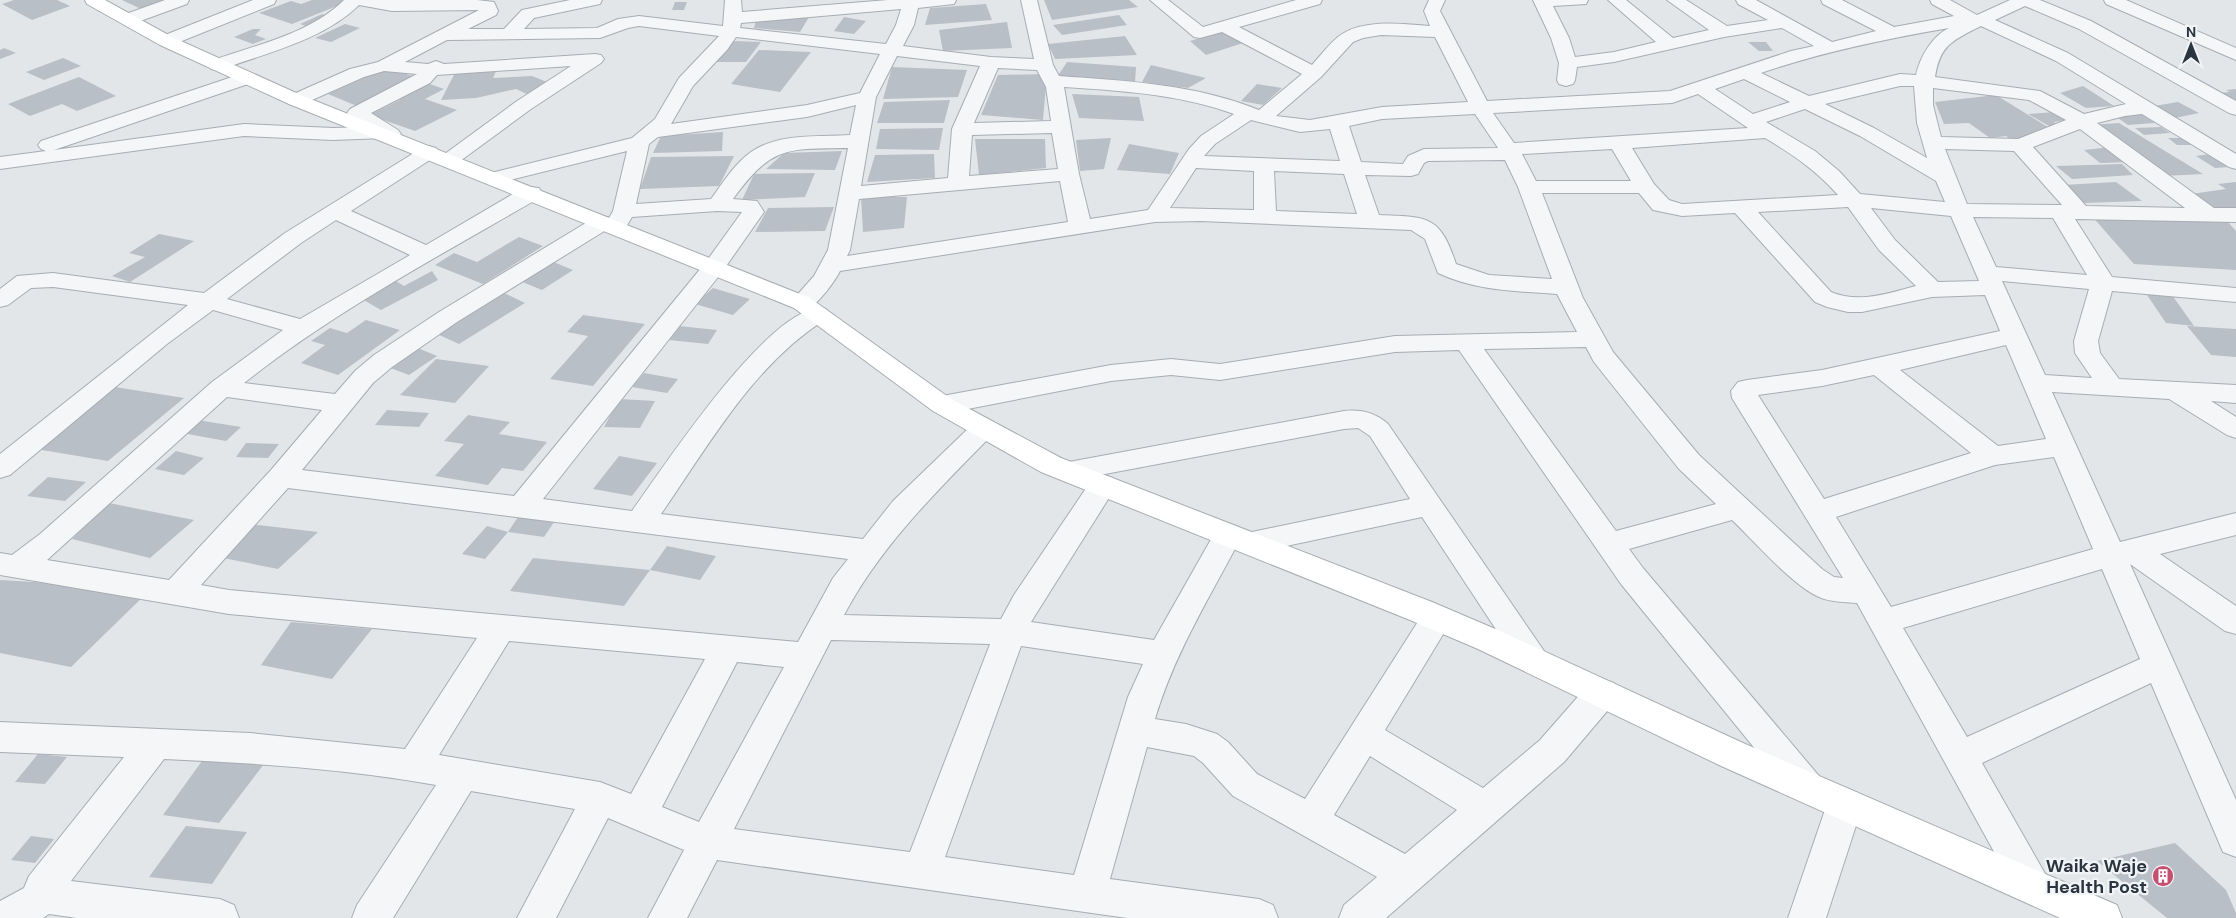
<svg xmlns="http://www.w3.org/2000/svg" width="2236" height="918" font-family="'DM Sans',sans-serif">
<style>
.building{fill:#b9bfc6}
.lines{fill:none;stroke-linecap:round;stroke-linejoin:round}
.street-casing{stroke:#a7adb3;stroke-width:2}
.secondary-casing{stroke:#a7adb3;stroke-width:2}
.street{fill:#f4f6f8;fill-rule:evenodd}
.secondary{fill:#fff;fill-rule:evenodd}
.labels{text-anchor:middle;stroke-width:4.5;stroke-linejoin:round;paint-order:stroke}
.near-poi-label{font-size:18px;font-weight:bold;fill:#2b3540;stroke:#f1f4f7;text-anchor:end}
</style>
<rect width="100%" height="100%" fill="#e2e6e9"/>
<path class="building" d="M14,0H57L70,6L32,20L2,4Z
M122,0H168L141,9Z
M312,0H352L292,24L259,13L291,1L301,4Z
M1044,0H1129L1138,7L1052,20Z
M675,2H687L684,10H672Z
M986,4L992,20L925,25L930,8Z
M322,14L331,17L309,27L300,24Z
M1119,15L1127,25L1062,35L1053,25Z
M809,17L800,32L754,28L756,20Z
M844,17L866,21L854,34L834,31Z
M1007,22L1012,48L943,51L939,30Z
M345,24L360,28L331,42L315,38Z
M253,29H261L255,35L266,39L253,44L234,37Z
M1224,31L1243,43L1206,55L1190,41Z
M1125,36L1137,55L1055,59L1048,44Z
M732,41L761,42L746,62H714Z
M1748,42H1766L1773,51H1759Z
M4,48L16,53L0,59V50Z
M759,50L811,52L780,92L731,84Z
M63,58L81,66L44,80L26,72Z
M1067,62L1136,67L1135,82L1057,77Z
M1151,65L1206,78L1188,88L1142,82Z
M388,67L417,78L357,106L328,94Z
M892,67L967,70L958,97L883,99Z
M497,69L493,78L532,76L552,84L529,95L516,89L476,98L441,100L456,71Z
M1047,74L1043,120L981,115L998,75Z
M79,77L116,96L77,111L62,104L30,116L8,104Z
M424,82L444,89L425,99L457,110L415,131L369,115L400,100L397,95Z
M1257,84L1282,88L1263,105L1241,101Z
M2083,86L2114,106L2086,108L2060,93Z
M2236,89V103L2218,93L2230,92L2226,90Z
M1072,94L1139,97L1144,121L1079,118Z
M1996,95L2051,129L2011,140L2006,136L1990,138L1969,123L1944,124L1935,102Z
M950,100L944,123H877L884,102Z
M2178,102L2199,113L2175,118L2154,106Z
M2054,112L2066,120L2054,122L2058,125L2049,126L2028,114Z
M2139,113L2155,123L2128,125L2115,116Z
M2119,123L2203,174L2163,176L2091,125Z
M2161,127L2170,133L2144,135L2135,128Z
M943,128L939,150L876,149L880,129Z
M723,132L722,151L653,153L661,136Z
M1111,138L1104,169L1080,171L1076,140Z
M2168,138H2194L2203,145H2177Z
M975,139H1045L1046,168L979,175Z
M1129,144L1179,153L1170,174L1117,170Z
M2111,147L2129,162L2100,163L2084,150Z
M842,151L835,170L766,169L784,153Z
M934,154L935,178L867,182L875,155Z
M2210,154L2229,167L2215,168L2196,156Z
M734,156L719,186L640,189L651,157Z
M2122,164L2133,175L2072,179L2056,166Z
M815,173L805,197L742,200L754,174Z
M2116,182L2142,201L2084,203L2063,185Z
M2236,182V212H2217L2191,194L2226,189L2218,184Z
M861,197H907L904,228L863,232Z
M834,207L825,231L755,232L768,208Z
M2090,214L2227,221L2236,231V270L2134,264Z
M159,234L194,241L130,282L112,276L145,257L129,253Z
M519,237L543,246L483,284L435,265L454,253L477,262Z
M551,261L573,270L542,290L520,281Z
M432,271L438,280L381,310L362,299L396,281L404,286Z
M713,288L750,299L733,315L695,304Z
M502,292L525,303L459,344L435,333Z
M2145,292L2172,295L2194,326L2166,323Z
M583,315L645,324L593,386L550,379L588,336L567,332Z
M366,320L400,330L338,375L301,363L325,345L311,341L330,328L347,333Z
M679,326L717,330L708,344L669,340Z
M2187,326L2236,329V357L2211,355Z
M413,346L437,356L409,375L385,366Z
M436,359L489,366L455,403L400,395Z
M644,373L678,379L667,393L632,387Z
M115,387L184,398L108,461L36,449Z
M619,399L655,401L640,428L604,427Z
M387,410L429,413L419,427L375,425Z
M468,415L510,422L499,434L547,442L523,471L502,468L488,485L435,476L464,444L444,441Z
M197,420L241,427L226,441L182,433Z
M246,443L279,444L268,458L236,457Z
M176,451L204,458L184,475L155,469Z
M619,456L657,463L632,496L593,489Z
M48,477L86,482L65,501L27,496Z
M109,503L194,520L150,558L72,539Z
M518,517L554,522L544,537L508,532Z
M249,524L318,532L278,569L218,557Z
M487,526L508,532L485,559L462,554Z
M667,546L716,556L700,580L650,570Z
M533,558L650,570L624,606L510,591Z
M0,580L151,589L71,667L0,653Z
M291,622L372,629L332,679L261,665Z
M38,754L67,757L45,784L15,782Z
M202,761L264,764L219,823L163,815Z
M186,826L247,832L212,884L149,877Z
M31,836L54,839L35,863L11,860Z
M2175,843L2226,890L2236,913V918H2167L2097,861Z"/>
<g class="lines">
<g class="street-casing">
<path id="street" d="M165,0H189L187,4L135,23H123L120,19L123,15Z
M253,0H276L274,4L172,45H160L157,41L160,37Z
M344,0H477L494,2L498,11L496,15L468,29H504L522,10L570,0H602L600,4L534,18L524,29L597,28L618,19L639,16L723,26L725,0H741L742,12L888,0H956L954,4L918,8L914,25L903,46L991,57L1034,59L1021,0H1037L1053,65L1059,76C1127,81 1195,84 1259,110L1302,74L1222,32L1200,38L1194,37L1150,0H1168L1203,27L1296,0H1322L1320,4L1239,27L1312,65C1321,55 1331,41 1342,34C1366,19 1403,24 1430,26L1424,11L1429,0H1445L1440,11L1487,101L1670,91L1791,51L1814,46L1782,28L1724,37L1614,62L1577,67L1575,80L1573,84L1566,86L1559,84L1557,80L1559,63L1551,38L1533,0H1588L1586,4L1553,6L1569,38L1575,57L1614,52L1656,42L1608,0H1626L1673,38L1709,30L1667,0H1686L1727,26L1768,20L1738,4L1736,0H1756L1832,42L1876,31L1823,4L1821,0H1842L1894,27L1954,16L1932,4L1930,0H1950L1977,15L2010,0H2040L2091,21L2236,101V115L2229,113L2079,29L2025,6L1995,20L2068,53L2236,154V169L2229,167L2142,114L2125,116L2097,123L2214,208H2236V222L2075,219L2112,277L2236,288V302L2112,291L2098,341L2100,353L2119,379L2236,385V403L2211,401L2236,417V438L2227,435L2169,399L2052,392L2120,542L2236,513V535L2160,554L2236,606V634L2225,631L2130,564L2236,800V857L2223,852L2151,683L1982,763L2052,886L2046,899L2033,904L2020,899L1857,603C1844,602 1830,602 1819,597C1794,587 1753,540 1732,520L1629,549L1643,568L1819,776L1825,787L1819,798L1807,803L1795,798L1621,584L1459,350L1395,352L1220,380L1171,375L1111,381L942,414L933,411L929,405L933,399L942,396L1111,365L1171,359L1220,364L1395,336L1577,332L1557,294C1516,291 1476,291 1438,273L1425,239L1411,230L1201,221L1155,222L840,271C835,281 819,303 809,308C804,311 799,309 794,308L790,303L814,276L828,250L848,148C785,149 772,146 733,199L757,201L764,212L722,272L543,499L632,511C661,471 775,296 826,309L829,314L826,319C753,365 709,445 661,514L863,539L893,501L975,422L984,419L993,422L997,428L993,434C938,490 881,545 844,615L1001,619L1014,595L1093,478L1103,475L1113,478L1117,485L1031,622L1154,640L1218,527L1228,524L1238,527L1242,534L1410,499L1370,436L1358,428L1344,429L1068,481L1058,478L1054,471L1058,464L1344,411C1361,409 1376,413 1388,424L1544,651L1549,660L1544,669L1533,673L1522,669L1422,517L1249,554L1239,551L1236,547C1206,603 1173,658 1155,719L1186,724L1217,734L1228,742L1257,774L1305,799L1426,609L1437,606L1448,609L1453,618L1385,730L1483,788L1540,740L1590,683L1602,679L1614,683L1619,693L1614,703L1564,762L1386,918H1339L1344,905L1377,877L1233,796L1203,763L1194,756L1147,747L1110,879L1259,899L1273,905L1278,918H1127L717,860L687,918H648L684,850L608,818L556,918H517L575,809L471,791L393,918H352L357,905L436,785C347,769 255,763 164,759L71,881L220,899L234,905L239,918H77L49,914L43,918H0V901L24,888L29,876L124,757L0,752V722L250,733L405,749L477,638L229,614L0,575V553L12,555L40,534L212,382L283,330L213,310L167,344L10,475L0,478V454L188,305L53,287L31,288L8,305L0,307V289L17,276L53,273L204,293L285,233L422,148L429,146L436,148L439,152L436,156L351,211L426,245L523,188L531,187L539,188L542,193L539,198C439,256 335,311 244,383L335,394L355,371L374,355L439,312L594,218L602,216L609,218L613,211L627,151L494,184L487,182L484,178L487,174L632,138L655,119L679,78L719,36L639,26L628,28L600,38L447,40L405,62L428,64L436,61L444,64L595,54L601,55L604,59L601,63L531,109L456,164L449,166L442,164L439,160L442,156L517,101L571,66L437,75L430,83L371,113L398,130L401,134L398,138L391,140L384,138L333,140L244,136L0,169V157L46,151L41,149L38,145L41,141L247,72L254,74L256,78L254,82L54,150L244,124L333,128L367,127L350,117L347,113L350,109L417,74L384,71L364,77L303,104L296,106L289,104L286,100L289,96L350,69L378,62L479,10L392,11L359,5C323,40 269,52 223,69L217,70L211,69L208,65L211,61C255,45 310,34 344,0ZM901,9L896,25L886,44L740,28L741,23ZM1981,26L2056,61L2126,104L2084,114L2040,91L1935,77C1940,44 1954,40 1981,26ZM1949,28C1932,36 1920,57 1916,75L1900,74L1809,96L1761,73C1822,52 1885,39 1949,28ZM1381,35L1435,37L1468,102L1382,107L1310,120L1276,116L1321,77L1353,42L1363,38ZM736,37L880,54L860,93L807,105L671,124L693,86L727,50ZM897,56L980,66L952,129L948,178L861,186L876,97ZM998,68L1037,70L1046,87L1051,121L974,123ZM1744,79L1790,102L1753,114L1715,89ZM1900,86H1914L1917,123L1927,158L1874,128L1825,104ZM1064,87C1122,91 1179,94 1234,114L1201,136L1189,149L1148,210L1090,219L1079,174ZM1933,88L2029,100L2066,120L2018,139L1941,137L1933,105ZM1698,94L1748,128L1514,143L1493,113L1672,103ZM856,105L850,135C819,137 778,133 751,152C734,164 723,183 711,199L636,204L649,144L658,137L807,117ZM1805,109L1860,136L1936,181L1945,202L1860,194L1839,171L1815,151L1766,122ZM1475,114L1498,148L1424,149L1408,156L1403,164L1361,162L1349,126L1382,119ZM1251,120L1300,132L1330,129L1340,161L1204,156L1215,144ZM2080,129L2185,208L2086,206L2033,147ZM1052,133L1058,169L969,176L972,135ZM1765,138C1792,154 1816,170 1838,195L1682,204L1669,200L1654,184L1632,148ZM1612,149L1631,181H1536L1522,154ZM1945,149L2014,151L2062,205L1967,204ZM1505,160L1518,187L1552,279L1489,275L1456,264C1440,215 1428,217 1379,215L1365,175L1411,176L1418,174L1424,163L1428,161ZM1196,168L1254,171V210L1170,208ZM1274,171L1344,174L1357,214L1276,211ZM1060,181L1068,222L847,256L850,250L859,199ZM1542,193H1639L1653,210L1682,216L1735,213L1815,302L1827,307L1848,312H1862L1932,297L1985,295L2000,331L1822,370L1747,380L1738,382L1731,391L1732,398L1843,578L1834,577L1822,569L1699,455L1613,352L1583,298ZM1848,207L1879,250L1916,286C1889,293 1859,304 1831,292L1758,212ZM1871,208L1951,216L1979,281L1938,282L1895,240ZM717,211L742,212L706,262L514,496L302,470L373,383L392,367L457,322L606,230L615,234L623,232L632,217ZM1973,217L2053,218L2087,275L1996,267ZM336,220L410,255L300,319L227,299L301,243ZM2002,281L2089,289L2074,341L2075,353L2092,378L2045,375ZM2006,345L2046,439L1998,446L1900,370ZM1586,347L1594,362L1679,469L1716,504L1616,531L1484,349ZM1874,375L1971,453L1824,499L1758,395L1822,386ZM227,397L322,410L271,470L169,580L47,560ZM2054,457L2093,549L1891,607L1836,517L1995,465ZM288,488L848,559L833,578L798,642L229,590L201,585ZM2102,569L2140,659L1967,737L1903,628ZM831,640L990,644L910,852L734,829ZM509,641L705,659L631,794L600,782L439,755ZM1021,646L1143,664L1128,697L1074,875L945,857ZM737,662L784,667L699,822L662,807ZM1370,756L1457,810L1405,854L1334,815Z
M2104,0H2126L2236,48V60L2106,4Z
M1845,788L1858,793L1863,804L1826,918H1788L1827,804L1832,793Z"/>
</g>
<g class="secondary-casing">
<path id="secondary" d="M85,0H105L172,37L303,96L810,298L951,399L1061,458L1432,602L1500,631L1743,743L2117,905L2122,918H2060L1719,765L1478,649L1410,620L1041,472L933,411L794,308L289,104L160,45L87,4Z"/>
</g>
<use href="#street" class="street"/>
<use href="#secondary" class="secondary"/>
</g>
<defs>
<g id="building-disc" transform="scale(1.125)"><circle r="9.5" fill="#c5506f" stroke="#f1f4f7"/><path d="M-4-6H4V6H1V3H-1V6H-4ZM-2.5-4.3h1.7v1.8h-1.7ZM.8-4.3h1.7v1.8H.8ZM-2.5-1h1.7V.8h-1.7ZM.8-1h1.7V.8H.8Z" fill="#fff"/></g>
</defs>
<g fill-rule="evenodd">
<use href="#building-disc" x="2163" y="876"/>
</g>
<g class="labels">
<g class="near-poi-label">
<text x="2147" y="872">Waika Waje<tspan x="2147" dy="21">Health Post</tspan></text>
</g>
</g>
<g transform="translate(2191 45)" stroke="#f1f4f7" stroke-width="4" paint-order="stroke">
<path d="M0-4L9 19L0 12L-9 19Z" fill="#2b3540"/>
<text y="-8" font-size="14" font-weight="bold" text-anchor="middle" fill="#2b3540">N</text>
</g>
</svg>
